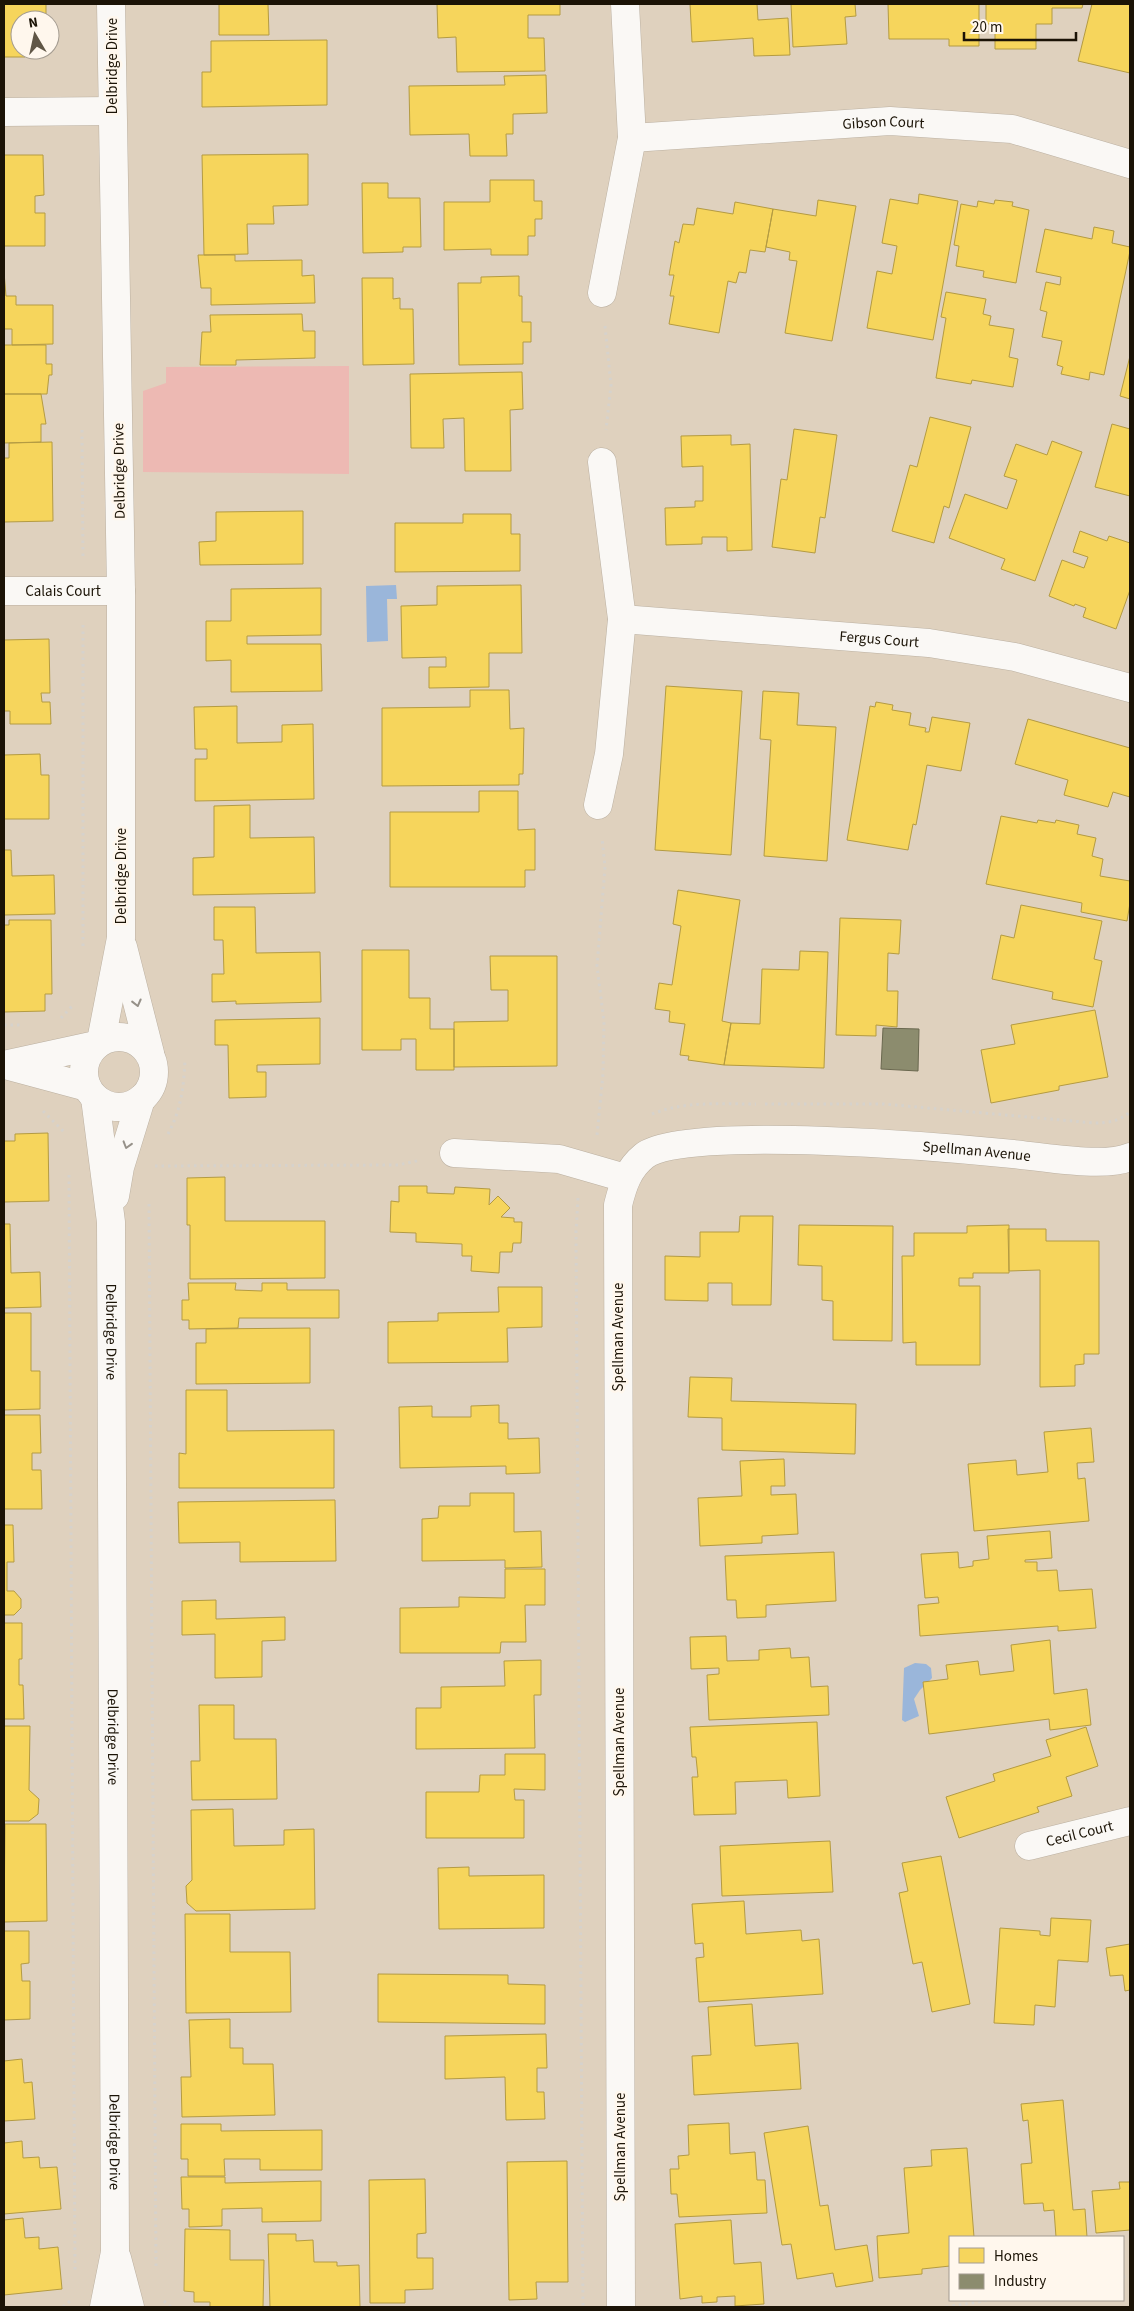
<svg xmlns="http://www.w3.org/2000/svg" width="1134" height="2311" font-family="'Source Sans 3',sans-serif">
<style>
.green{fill:#edb9b3}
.water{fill:#9ab6da}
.homes{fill:#f6d55c;stroke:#b49b42}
.industry{fill:#8c8c6e;stroke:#6a684f}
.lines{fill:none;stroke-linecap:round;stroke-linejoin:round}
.minor-casing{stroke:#bbb0a1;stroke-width:29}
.path{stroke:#d6d2cc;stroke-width:3;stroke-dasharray:2.5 4;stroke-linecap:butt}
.minor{stroke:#faf8f5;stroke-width:28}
.oneway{stroke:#969189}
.labels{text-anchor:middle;stroke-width:5;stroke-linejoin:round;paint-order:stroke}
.street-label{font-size:15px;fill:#1b1306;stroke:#fff7ed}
</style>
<rect width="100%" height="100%" fill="#dfd1be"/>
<path class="green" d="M349,366V474L143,472V391L166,383V367Z"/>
<path class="water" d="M396,585L397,599H387L388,641L367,642L366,586Z
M915,1663L926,1664L931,1668L932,1678L920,1690L914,1699L919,1716L905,1722L902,1720L904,1668Z"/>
<path class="homes" d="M4,4H46V20H20V50L47,52H25V57H4Z
M219,4H268L269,35H219Z
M437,4H560V15H528V38H544L545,71L457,72L456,37L438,38Z
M690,4H757L758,20L788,18L790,55L754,56L753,38L692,42Z
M791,4H855L856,16L845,17L847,44L793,47Z
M888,4H979V46H949V39H889Z
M986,4H1083L1082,8H1052V24H1036V49H995V24H986Z
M1092,4H1130V73L1078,61Z
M327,40V105L202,107V72H211V41Z
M546,75L547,113L513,114V134H506L507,156H470L469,134L410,135L409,86L505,85L504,76Z
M308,154V205L273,206L274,224H247L248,254L204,255L202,155Z
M4,155H43L44,195L35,196V213H45V246H4Z
M490,180H534V201H542V219H535V236H528V255H491V249L444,250V202H490Z
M362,183H388V198H420L421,247H403V252L363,253Z
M919,194L958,201L933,340L867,328L877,271L892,274L897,246L882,243L890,199L918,204Z
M818,200L856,206L832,341L785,333L797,261L789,260L790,252L766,247L773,209L816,216Z
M995,200L1013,202L1012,206L1029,210L1016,283L983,277L984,271L956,266L959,246L954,245L961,204L977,207L978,201L994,204Z
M735,202L773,209L765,252L750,250L746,273L739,272L736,283L728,281L719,333L669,324L674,296H670L674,275H669L675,241L679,243L683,224L694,225L697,208L733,214Z
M1094,227L1114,231L1112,243L1130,247V251L1104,375L1090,372L1089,380L1061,374L1063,367L1057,365L1062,341L1042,337L1047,312L1040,310L1046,282L1060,285L1061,277L1036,272L1045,229L1092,239Z
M198,255H235V261L302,260V276L314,275L315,303L211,305V288H201Z
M4,272L6,296H16V305H53V344L12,345V329H4Z
M519,276V296H522V322H531V342H523V364L459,365L458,283H481V277Z
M362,278H393V299L400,298V309H413L414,364L363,365Z
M946,292L986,299L983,314L991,316L989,325L1014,329L1009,357L1018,359L1013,387L972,380L971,384L936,378L946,318L941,317Z
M302,314L303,331H315V358L236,360V365H200L202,332H211L210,315Z
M4,345H46V364H52V375H49L47,394H4Z
M1130,356V399L1120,396Z
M522,372L523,409L510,410L511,471H465L464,418L443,419L444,448H411L410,374Z
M4,394H41L46,424H41V442L4,443Z
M930,417L971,427L949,508L944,506L934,543L892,531L910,465L917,467Z
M1112,424L1130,429V496L1095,487Z
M794,429L837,435L825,518L820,517L815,553L772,547L781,479L787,480Z
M731,435V445L750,444L752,550L727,551V537H702V544L666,545L665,508L695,507V501H703V466L682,467L681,436Z
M1052,441L1082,452L1035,581L1001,569L1005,559L949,538L965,494L1007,509L1017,480L1004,476L1016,444L1047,455Z
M52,442L53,521L4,522V458H9V443Z
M303,511V564L200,565L199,542L216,541V512Z
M463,514H511V534H520V571L395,572V523H463Z
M1080,531L1107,541L1109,536L1130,543V590L1116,629L1083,617L1086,608L1075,604L1074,606L1049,596L1062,560L1084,568L1088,557L1073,552Z
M521,585L522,653H489V687L429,688V667H446V657L402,658L401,606L437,605V586Z
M321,588V635L247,636V644H321L322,691L231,692V660L206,661V621H231V589Z
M49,639L50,693H41L42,702H50L51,724H10V711H4V640Z
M666,686L742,691L731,855L655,850Z
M470,690H509L510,729L524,728L523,774H519V785L382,786V708L470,707Z
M763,691L799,693L797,725L836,727L827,861L764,856L771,740L760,739Z
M876,702L893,705L892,710L911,713L909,725L926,728L925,732H929L932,717L970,723L961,771L927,765L916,825L913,824L908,850L847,840L870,706L875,707Z
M237,706V743L282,742V725L313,724L314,799L195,801V759H207V749H195L194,707Z
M1028,719L1130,748V797L1113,792L1108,807L1064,795L1068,780L1015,764Z
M40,754L41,775H49V819H4V755Z
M479,791H518V830L535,829V870H525V887H390V812H479Z
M250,805V838L314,837L315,893L193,895V858L214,857V806Z
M1001,816L1037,823L1038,820L1055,823L1056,820L1079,825L1077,834L1096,838L1092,856L1103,859L1100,876L1130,881V903L1127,921L1081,912L1082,903L986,884Z
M4,850H11L12,876L54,875L55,914L4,915Z
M678,890L740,900L722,1021L731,1023L724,1065L688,1060L689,1056L680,1055L685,1024L669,1022L670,1011L655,1009L659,983L672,985L681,926L673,924Z
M1021,905L1102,921L1094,959L1102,961L1093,1007L1052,999L1053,992L992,979L1001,935L1014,938Z
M214,907H255L256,953L320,952L321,1002L236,1004V1001L212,1002V974H224L223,940H214Z
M840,918L901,920L899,954L888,953L887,991H898L897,1027L876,1025V1036L836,1035Z
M9,920H51L52,994H45V1011L4,1012V925H9Z
M362,950H409V998H430V1029H454V1070H416V1039H401V1050H362Z
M800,951L828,952L824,1068L724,1065L731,1023L760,1024L762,969L799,970Z
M490,956H557V1066L454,1067V1022L508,1021V990H491Z
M1095,1010L1108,1077L1059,1086V1090L991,1103L981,1050L1015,1044L1011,1025Z
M320,1018V1064L257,1065V1072H266V1097L229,1098L228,1045H215V1020Z
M48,1133L49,1201L4,1202V1141H15V1134Z
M225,1177V1221H325V1278L190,1279V1225H187V1178Z
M399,1186H427V1193L454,1194L455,1187L490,1189L489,1205L498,1196L510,1208L501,1217L514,1218V1222H522L521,1243H513L512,1252H500L499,1273L471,1271L472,1256H462V1244L416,1242V1233L390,1232L391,1201L399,1202Z
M740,1216H773L771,1305H732V1283H708V1301L665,1300V1256L700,1257V1232H739Z
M4,1224H10L11,1273L40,1272L41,1307L4,1308Z
M799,1225L893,1226L892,1341L833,1340V1301L822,1300V1266L798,1265Z
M1009,1225V1273H973V1278H959V1286H980V1365H916V1342L903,1343L902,1256H914V1233H967V1226Z
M1008,1229H1046V1241H1099V1354H1084V1364L1075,1365V1386L1040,1387V1270L1009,1271Z
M188,1283H236L235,1290L262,1291V1283H287V1290H339V1318H239L238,1328L189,1329V1320H182V1300H189Z
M498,1287H542V1327L507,1328L508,1362L388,1363V1322L438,1321V1313L499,1312Z
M4,1313H31V1371H40V1409L4,1410Z
M310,1328V1383L196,1384V1343H206V1329Z
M690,1377L732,1378L731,1401L856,1404L855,1454L722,1450V1418L688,1417Z
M186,1390H227V1431L334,1430V1488H179V1453L186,1454Z
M499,1405V1423H508V1439L539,1438L540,1473L506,1474V1466L400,1468L399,1407L432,1406V1417H471V1406Z
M4,1415H40L41,1453H32V1470H41L42,1509H4Z
M1091,1428L1094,1462L1077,1463L1078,1479L1085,1478L1089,1521L974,1531L968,1464L1016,1460L1017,1475L1048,1472L1044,1432Z
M784,1459L785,1486H771V1495L796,1494L798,1534L762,1536V1543L700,1546L698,1498L742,1496L740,1461Z
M470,1493H514V1532L541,1531L542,1567L505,1568V1560L422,1561V1519L438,1518L439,1506H470Z
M335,1500L336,1561L240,1562V1542L179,1543L178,1502Z
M4,1525H13L14,1562H7V1591H14L21,1599V1608L14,1615H4Z
M1050,1531L1052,1558L1025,1560V1562H1037V1571L1057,1570L1059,1591L1092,1589L1096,1628L1058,1631V1626L920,1636L918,1605L939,1603L938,1597L925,1598L921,1554L958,1552L959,1568L973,1566V1561L989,1559L987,1536Z
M834,1552L836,1601L766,1605V1617L737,1618L736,1600H727L725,1556Z
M505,1569H545V1605H525L526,1642H501L500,1653H400V1608L459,1607V1597L505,1598Z
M216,1600V1619L285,1617V1640L262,1641V1677L215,1678V1634L182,1635V1601Z
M4,1623H22V1659H19V1685H23L24,1719H4Z
M726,1636L727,1661L759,1660V1650L790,1648L791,1658L809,1657L811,1687L828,1686L829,1715L709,1720L707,1675L719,1674V1668L691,1669L690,1637Z
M1050,1640L1054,1694L1087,1689L1091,1725L1050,1730L1049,1719L929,1734L923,1682L948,1679L946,1665L978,1661L980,1675L1014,1671L1011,1645Z
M541,1660V1695H534L535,1748L416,1749V1708H441V1687L505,1686L504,1661Z
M199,1705H234V1739H276L277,1799L192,1800L191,1761H200Z
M817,1722L820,1796L788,1798L787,1780L735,1782L736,1814L694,1815L692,1777H698L696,1757H692L690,1727Z
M4,1726H30L29,1790L39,1799L38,1814L29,1821H4Z
M1086,1727L1098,1766L1066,1777L1072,1796L1037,1807L1039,1812L959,1838L946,1797L995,1781L993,1774L1051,1756L1046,1740Z
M505,1754H545V1790L514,1789L515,1800H524V1838H426V1792H479L480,1775H505Z
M233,1809L234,1846L284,1845V1830L314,1829L315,1909L196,1911L187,1903L186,1886L192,1880L191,1810Z
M5,1824H46L47,1921L4,1922Z
M830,1841L833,1892L722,1896L720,1846Z
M941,1856L970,2004L932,2012L922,1962L913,1964L899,1893L908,1891L902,1863Z
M469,1867V1876L544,1875V1928L439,1929L438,1868Z
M744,1901L746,1934L801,1930L802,1941L819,1939L823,1994L699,2002L696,1958L704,1957L703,1943L695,1944L692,1904Z
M185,1914H230V1952H290L291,2012L186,2013Z
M1051,1918L1091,1920L1088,1962L1058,1960L1055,2007L1035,2005L1034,2025L994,2023L1000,1928L1040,1931V1935L1050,1936Z
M4,1931H29V1963L21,1964L22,1981H30V2019L4,2020Z
M1130,1944V1990L1125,1991L1123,1975L1110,1976L1106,1948Z
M378,1974L508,1975V1984L545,1985V2024L378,2022Z
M752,2004L755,2046L798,2043L801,2089L694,2095L692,2056L711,2055L708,2007Z
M230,2019V2048H243V2064H273L275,2115L182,2117L181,2077H191L189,2020Z
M546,2034L547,2068H537V2092H544L545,2119L506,2120L505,2077L445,2079V2036Z
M22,2059L24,2083L32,2082L35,2119L4,2121V2061Z
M1063,2100L1073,2210L1085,2209L1087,2237H1056L1054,2210L1044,2211L1043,2203L1024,2204L1021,2164L1032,2163L1028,2120L1023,2121L1021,2104Z
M729,2123L730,2154L755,2152L757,2180H765L767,2213L679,2217L677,2194H671L670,2169H679L678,2156L689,2155L688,2125Z
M181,2124H221V2131L322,2130V2170H260V2159H224L225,2176H188V2159H181Z
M808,2126L820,2206L828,2205L835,2250L867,2245L873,2281L836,2287L833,2273L797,2279L791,2244L782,2245L764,2133Z
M22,2141L23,2158L39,2157L40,2168L57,2167L61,2209L4,2214V2143Z
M967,2148L974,2237H950V2266L922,2269V2274L879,2278L877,2236L909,2233L904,2168L932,2166L931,2150Z
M567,2161L568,2282H536L537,2299L509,2300L507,2162Z
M181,2177H225V2183L321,2181V2221L262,2222V2208L222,2209V2226L189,2227V2209H182Z
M425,2179L426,2233L417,2234V2258H433V2289L405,2290V2303H370L369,2180Z
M1119,2182H1130V2230L1096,2233L1092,2191L1120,2189Z
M23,2218L25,2238L39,2237V2249L58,2247L62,2289L4,2295V2220Z
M731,2220L734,2264L761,2262L764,2304L735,2306V2296L717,2297V2302L702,2303V2296L680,2299L675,2224Z
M185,2229L230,2230V2260H264L263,2307H210V2302H194V2292L184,2291Z
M268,2234H296V2241L313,2240L314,2262H337V2266L359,2265L360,2307H270Z"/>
<path class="industry" d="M883,1028L919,1029L918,1071L881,1069Z"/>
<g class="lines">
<g class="minor-casing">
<g id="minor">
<path d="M4,112L112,111"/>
<path id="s1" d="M632,138L890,121L1012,129L1130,164"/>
<path d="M602,293L632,138L625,4"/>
<path id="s2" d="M4,591H121"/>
<path id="s3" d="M622,619L929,643L1015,657L1130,688"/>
<path d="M598,805L609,754L622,619L602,462"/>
<path d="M123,947L150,1053"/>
<circle cx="119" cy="1072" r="35"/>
<path d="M101,1041L121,938V591L111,4"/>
<path d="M4,1065L96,1045"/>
<path d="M9,1066L87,1087"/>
<path id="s4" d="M95,1098L111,1222L115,2252L104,2307"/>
<path d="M454,1153L559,1159L625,1178"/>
<path d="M115,1196L120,1167L141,1099"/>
<path id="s5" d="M1029,1846L1130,1821"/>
<path d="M117,2258L130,2307"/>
<path id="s6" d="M621,2307L618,1205C623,1185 628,1169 644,1156C684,1124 953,1148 1013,1154C1042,1157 1105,1168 1130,1157"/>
</g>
</g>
<path class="path" d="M605,326L611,385L606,430
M82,430L83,559
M83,625V946
M61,1018L74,1004
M4,1025H20
M765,1104H884L1094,1123C1109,1123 1119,1121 1130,1112
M43,1111L65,1133
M652,1114C684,1101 721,1104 756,1104
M168,1134C181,1110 184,1086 185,1059
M597,1135L603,1074L604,1022L597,966L605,867L602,838
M155,1166L398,1165L421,1160
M69,1175L75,2271
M578,1198L576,1232L583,2307
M149,1204L156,2268
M1123,2277L1130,2276
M164,2301L171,2307
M63,2307L70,2301
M946,2307L990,2300"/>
<use href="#minor" class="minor"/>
</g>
<defs><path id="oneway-chevron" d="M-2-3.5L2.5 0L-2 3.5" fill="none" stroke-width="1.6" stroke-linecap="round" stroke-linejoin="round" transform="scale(1.25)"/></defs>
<g class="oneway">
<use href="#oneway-chevron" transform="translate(137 1003) rotate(76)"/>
<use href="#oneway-chevron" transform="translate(127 1145) rotate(107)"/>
</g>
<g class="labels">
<g class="street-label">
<text transform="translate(112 66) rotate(-90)" y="5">Delbridge Drive</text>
<text dy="5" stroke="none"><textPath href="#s1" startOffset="252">Gibson Court</textPath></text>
<text transform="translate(119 471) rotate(-91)" y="5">Delbridge Drive</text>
<text dy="5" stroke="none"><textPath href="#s2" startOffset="59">Calais Court</textPath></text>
<text dy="5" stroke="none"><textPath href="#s3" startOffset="258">Fergus Court</textPath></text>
<text transform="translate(121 876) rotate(-90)" y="5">Delbridge Drive</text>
<text dy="5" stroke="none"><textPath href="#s6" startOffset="1494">Spellman Avenue</textPath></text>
<text dy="5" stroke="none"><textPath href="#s4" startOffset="235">Delbridge Drive</textPath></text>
<text transform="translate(618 1337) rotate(-90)" y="5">Spellman Avenue</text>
<text dy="5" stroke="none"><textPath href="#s4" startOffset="640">Delbridge Drive</textPath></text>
<text transform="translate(619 1742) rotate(-90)" y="5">Spellman Avenue</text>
<text dy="5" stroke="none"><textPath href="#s5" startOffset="52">Cecil Court</textPath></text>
<text dy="5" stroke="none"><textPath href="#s4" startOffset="1045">Delbridge Drive</textPath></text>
<text transform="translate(620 2147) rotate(-90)" y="5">Spellman Avenue</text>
</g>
</g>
<rect width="1134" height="2311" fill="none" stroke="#1b1306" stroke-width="10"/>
<rect x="949" y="2236" width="175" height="65" fill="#fff7ed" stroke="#a49c91"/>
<rect x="959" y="2248" width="25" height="15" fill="#f6d55c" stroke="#a49c91"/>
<text x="994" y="2261" font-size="15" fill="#1b1306">Homes</text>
<rect x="959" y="2274" width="25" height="15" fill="#8c8c6e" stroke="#a49c91"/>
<text x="994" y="2286" font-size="15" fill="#1b1306">Industry</text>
<g transform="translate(35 35) rotate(351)"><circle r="24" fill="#fff7ed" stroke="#a49c91"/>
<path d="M0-4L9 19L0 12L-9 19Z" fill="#605646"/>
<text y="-8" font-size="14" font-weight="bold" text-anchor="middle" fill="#1b1306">N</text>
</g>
<path d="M964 32v8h112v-8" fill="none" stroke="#1b1306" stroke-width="2.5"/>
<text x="972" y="32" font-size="15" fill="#1b1306" stroke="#fff7ed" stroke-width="4" paint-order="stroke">20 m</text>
</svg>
